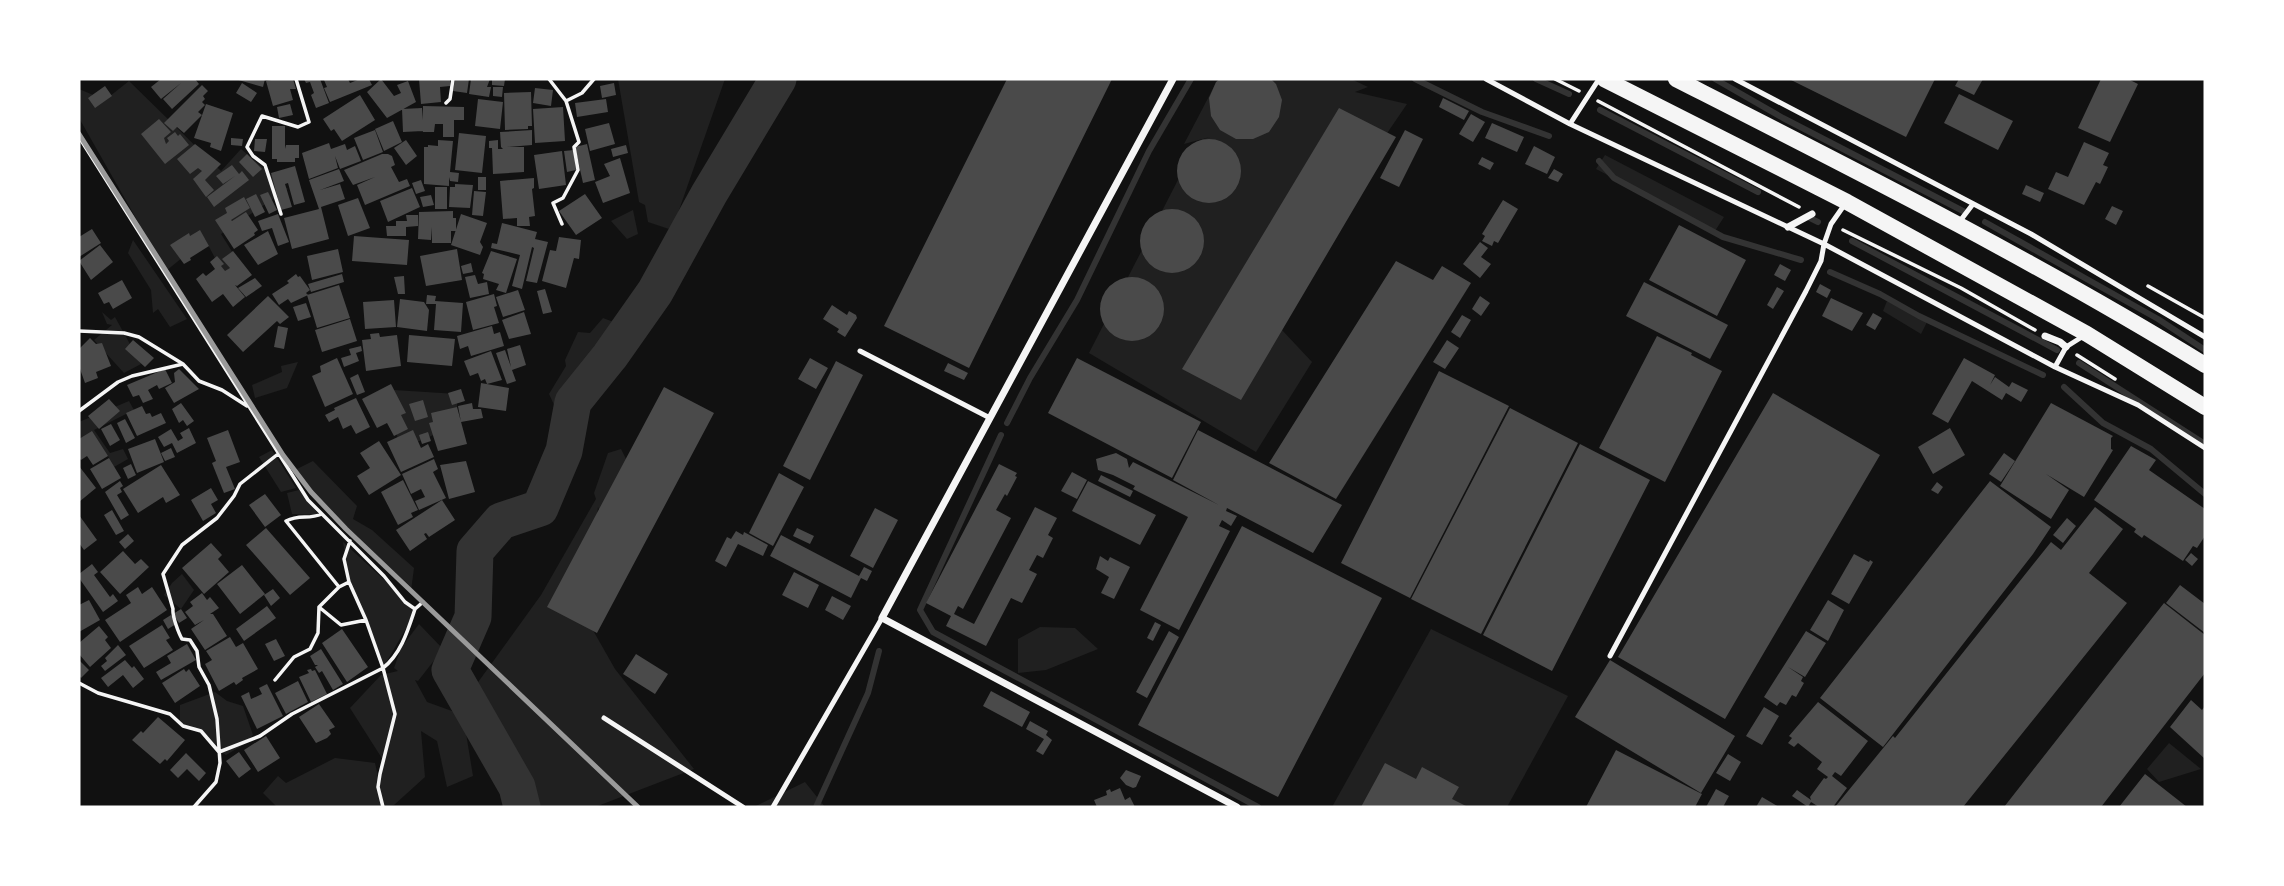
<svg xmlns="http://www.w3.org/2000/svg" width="2284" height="886" font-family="Ubuntu,sans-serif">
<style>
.green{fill:#202020}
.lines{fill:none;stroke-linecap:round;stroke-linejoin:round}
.stream{stroke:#333;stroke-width:6}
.river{stroke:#333;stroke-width:37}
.building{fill:#4a4a4a}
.path{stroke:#f5f5f5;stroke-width:3.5}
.service{stroke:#f5f5f5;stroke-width:5}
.minor{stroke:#f5f5f5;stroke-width:7}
.primary{stroke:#f5f5f5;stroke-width:16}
.rail{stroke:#9a9a9a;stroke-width:5}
</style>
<rect width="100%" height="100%" fill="#111"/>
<path class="green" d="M618,79H725L672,230L648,222L645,205L639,202Z
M1218,79H1351L1368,87L1355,92L1407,104L1265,312L1312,362L1256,452L1089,353L1198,141L1210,137L1184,144Z
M129,81L221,171L241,149L288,189L221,234L238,261L228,283L205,239L166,271L79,118V89L105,100Z
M1605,155L1724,217L1715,231L1596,169Z
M633,210L638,234L627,239L611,221Z
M133,240L187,319L170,327L158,309L153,313L151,290L128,253Z
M1887,301L1928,320L1921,334L1883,311Z
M102,312L111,320L115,317L141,364L124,373L94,340L112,325L107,324Z
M603,318L616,323L556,409L549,394L566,366L565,360L578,332L590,333Z
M298,362L287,388L255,398L252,385L282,372L281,366Z
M394,390L457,394V425L398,450Z
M129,401L134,410L94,430L110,453L123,449L128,459L114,467L108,456L90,444L79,451V422Z
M621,449L632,471L605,524L598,507L586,618L615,669L694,769L595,807H514L476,685L541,595L596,499L594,493L608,453Z
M272,450L296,488L281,492L259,457Z
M313,461L357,506L353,519L372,530L414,568L411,591L410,586L321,505L295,470Z
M299,490L319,515L292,514L287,493Z
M343,542L391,586L415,613L383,668L350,583Z
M182,574L194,590L181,609L164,595L172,583Z
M419,624L443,649L418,681L415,680L427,702L463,715L473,776L447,787L437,741L421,731L425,777L394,805L383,807H277L263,793L278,776L286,783L335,758L375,763L378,777L383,760L350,708L381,675L398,671L394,668L401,648Z
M1040,627L1075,628L1098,649L1046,670L1018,673V639Z
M1431,629L1568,696L1507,807H1332Z
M215,692L227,701L243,706L253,735L243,745L226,755L217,749L208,736L180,725V705Z
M2169,743L2201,769L2159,782L2147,769Z
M805,782L825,807H754Z"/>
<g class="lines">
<path class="stream" d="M1415,79L1482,112L1549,136
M1536,79L1569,94
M1715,79L1783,118L1963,211
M1600,110L1758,192
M1599,161L1614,178L1723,237L1801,260
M1808,217L1818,222
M1985,222L2158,319L2205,350
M1852,241L2057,350
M1830,272L1880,294L1919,316L2043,375
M2079,363L2205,444
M2064,387L2103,423L2151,449L2205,494
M1007,423L1030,378L1077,300L1149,151L1191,79
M1001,435L920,610L933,632L1258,807
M816,807L868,693L879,651"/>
<path class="river" d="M522,807L517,787L450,670L473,617L475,551L501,521L540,508L564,451L573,402L610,356L655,292L709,194L778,79"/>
</g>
<path class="building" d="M161,79H195L199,84L172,109L163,99L181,83L161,99L151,87Z
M235,79H265L263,87Z
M276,79H293L296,89H290L293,100L273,106L266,81Z
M304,79H320L329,103L316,108L311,95L314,93L310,82L306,83Z
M327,79H348L350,83L360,79H369L372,85L330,102L324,88L327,87L324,80Z
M381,79L394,96L401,93L397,85L408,81L416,102L387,118L367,92Z
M419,79H450V86L440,87L441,102L421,104Z
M455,79H469L467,93L453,91Z
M471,79H490L487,87H491L489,97L469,94Z
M492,79H505L504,86L492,85Z
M1007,79H1112L969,368L884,326Z
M1220,79H1271L1276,84L1282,100L1279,117L1269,132L1253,139H1236L1220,130L1211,116L1209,98L1216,82Z
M1789,79H1935L1906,137Z
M1959,79H1983L1974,95L1955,86Z
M2101,79H2128L2138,84L2110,142L2078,128Z
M242,83L257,93L251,102L236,93Z
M614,83L616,95L602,98L600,86Z
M202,85L208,91L203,96L205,99L202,102L205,105L198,112L202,115L184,133L177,127L173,131L164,123Z
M105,86L112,96L95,108L88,98Z
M493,87H503L502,97L493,96Z
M535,88L553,90L551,106L533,103Z
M531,92L532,126H528V129L505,130L504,93Z
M1959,94L2013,121L1998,150L1944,123Z
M360,95L375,120L342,141L334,129L331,131L323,119Z
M1443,98L1469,111L1464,120L1439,107Z
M478,99L503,102L500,129L475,126Z
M606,99L608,112L577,117L575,103Z
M206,104L233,113L221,151L210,147L211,143L194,138Z
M290,104L293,115L279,118L277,107Z
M423,106L464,107V120H454V137H443V124H435L434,132H423L422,123L423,131L403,132L402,109L422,108L423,120Z
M563,107L565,141L535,143L533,109Z
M1339,108L1396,137L1241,400L1182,369Z
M1471,114L1485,122L1473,142L1459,134Z
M159,119L171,132L164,138L166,144L169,141L167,138L175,132L178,136L180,134L189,145L165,164L141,134Z
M393,121L402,142L384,151L375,129Z
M609,123L615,144L590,151L585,129Z
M1492,123L1524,137L1517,152L1485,138Z
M272,126H285V149L286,145H299V158H295V162H277V159H272Z
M375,130L383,152L363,160L354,138Z
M532,130V145L507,147H524V172L493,174L492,148H489V141L498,140V149H503L501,147L500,132Z
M1405,130L1423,139L1399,187L1380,178Z
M459,133L486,136L482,173L455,170Z
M231,138L243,139L242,146L231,145Z
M255,139H267L265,152L254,151Z
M1177 171a32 32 0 1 1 64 0a32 32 0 1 1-64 0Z
M406,140L417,156L406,165L394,148Z
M438,140L453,141L450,172L459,173L458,182L450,181L449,177V186L424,184V147H428V145L438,146Z
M2084,142L2109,153L2103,165L2108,167L2100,184L2096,182L2084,205L2048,189L2056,172L2068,177Z
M329,143L331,149L345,144L347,150L355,146L361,161L340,169L335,156L338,168L309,179L302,153Z
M195,144L221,164L205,180L214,190L206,197L193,179L202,171L198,168L190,174L177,159Z
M587,144L595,180L583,183L575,147Z
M626,145L628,153L613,157L611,149Z
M1534,146L1555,157L1547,174L1525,164Z
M574,150L576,170L567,172L564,151Z
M562,151L566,185L539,189L534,155Z
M247,154L262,169L253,177L239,162Z
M382,154H388L392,156L395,165L391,167L399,182L407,179L410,186L365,205L357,185L375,177L353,185L344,170Z
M1482,157L1494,163L1490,170L1478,164Z
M620,158L630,193L603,203L595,182L610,176L604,164Z
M232,165L239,174L242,171L249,180L214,207L207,197L235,176L223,184L216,176Z
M295,166L305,202L294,205L288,183L285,184L292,207L281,210L271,173Z
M339,169L344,181L320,190L340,184L345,199L321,207L329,239L292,249L284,218L319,209L309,180Z
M1554,169L1563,174L1558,182L1548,178Z
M478,177H486V190H478Z
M534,178V188L532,189L535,216L529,217L530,226H517V218L503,219L500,181Z
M421,180L425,191L416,194L412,183Z
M455,184L473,185L470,208L449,207L450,187H455Z
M2026,185L2044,193L2040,202L2022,194Z
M435,187H447V209H435Z
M412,188L420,207L388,222L380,201Z
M474,191L486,192L483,216L472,215Z
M268,192L277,210L269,214L260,195Z
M256,194L265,212L255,217L246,199Z
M585,194L602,218L576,235L559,211Z
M431,195L434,205L423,207L420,197Z
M244,197L250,208L231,220L232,221L246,212L258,230L254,233L255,235L234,249L215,220L227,213L225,208Z
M358,198L370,228L348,236L338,205Z
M1503,200L1518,209L1498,243L1494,241L1492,246L1482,241L1485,236L1482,234Z
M2112,206L2123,211L2116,225L2105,219Z
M1140 241a32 32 0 1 1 64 0a32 32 0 1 1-64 0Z
M453,211V218H456V231H451V243H432V227L431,240L418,239L419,212Z
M278,214L289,242L278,246L272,228L262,231L258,221Z
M461,214L487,223L480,242L483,247L480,255L451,245Z
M406,215H418V226L406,227V236H387L386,226H396V221H407Z
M502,223L537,232L535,239L548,242L537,283L526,281L534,248L532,247L522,289L512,286L520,255L491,248L492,243L497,244Z
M1679,225L1746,260L1717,316L1649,280Z
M92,229L101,243L79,257V237Z
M200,230L209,246L190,258L191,260L184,264L170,245L189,233L190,236Z
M268,231L278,254L258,265L244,245Z
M354,236L409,240L407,265L352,261Z
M559,237L581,240L579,259L574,258L566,288L542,281L550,250L556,251Z
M1480,242L1488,248L1481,257L1491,264L1480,278L1463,264Z
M100,245L113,262L91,280L79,261Z
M338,249L343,272L312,280L307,256Z
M457,249L462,280L426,286L420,256Z
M233,251L252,275L237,286L235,285L245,297L233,307L223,294L212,302L196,279L203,273L206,276L215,269L210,262L217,256L224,264L221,266L225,271L230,268L222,259Z
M491,251L517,259L506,293L496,290L499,284L483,279L484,274L482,273Z
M1396,261L1433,280L1442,266L1471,283L1336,499L1269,463Z
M471,263L473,272L463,274L461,266Z
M1780,264L1791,270L1785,281L1774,275Z
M296,274L298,277L300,276L310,290L306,293L308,295L291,303L288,299L279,305L272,294L289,283L287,281Z
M342,274L344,282L311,292L308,284Z
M475,275L478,284L487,282L489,294L470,298L465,277Z
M404,276L405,294H398L394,277Z
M1100 309a32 32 0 1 1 64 0a32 32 0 1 1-64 0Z
M255,278L262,286L246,297L238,288Z
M122,280L132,298L113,309L109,302L104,304L98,293Z
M1644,282L1728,325L1710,359L1626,316Z
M1820,284L1831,290L1827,298L1816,292Z
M339,285L350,318L317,328L307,295Z
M1777,287L1784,291L1773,309L1767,305Z
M545,289L552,312L543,314L537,291Z
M518,290L525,310L503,317L496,297Z
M494,294L497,306L494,307L499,323L473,330L466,302Z
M427,295L436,296L435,301L463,303L461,332L434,330L436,304H426Z
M268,296L289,317L280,324L277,321L243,352L227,335Z
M1480,296L1490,303L1481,316L1472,309Z
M1831,298L1863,313L1852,331L1822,316Z
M400,299L424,302L429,310L427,331L397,327Z
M394,300L396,327L365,329L363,302Z
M306,303L311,317L298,321L293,307Z
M832,305L847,315L849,311L856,315L857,318L845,337L837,332L839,329L823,319Z
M524,312L531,334L509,339L502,320Z
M1873,313L1882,318L1875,330L1866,325Z
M1462,315L1471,320L1460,338L1451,332Z
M350,319L357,341L322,352L315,330Z
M278,326L288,328L284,349L274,347Z
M492,326L494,334L500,332L504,346L471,356L468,346L460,349L457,336Z
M379,333L380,337L397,335L401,366L366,371L362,340L371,339L370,334Z
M409,335L455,339L452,366L407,362Z
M1657,336L1692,353L1691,355L1722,371L1665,482L1599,448Z
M90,338L96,344L102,343L111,366L96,372L98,378L85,383L80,369L79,349Z
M133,340L154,358L145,367L125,349Z
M1447,340L1459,348L1445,369L1433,362Z
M520,345L526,365L512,370L516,381L507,384L496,353L505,350L511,367L507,349Z
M361,346L362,351L356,353L359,361L344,367L341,358L351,355L349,349Z
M491,351L502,380L487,384L485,379L481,381L478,373L470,376L464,361Z
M337,358L353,394L325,407L312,376L321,372L320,366Z
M810,358L828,368L816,389L798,379Z
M1077,358L1201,422L1172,478L1048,413Z
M1964,358L1995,375L1990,385L1995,377L2009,387L2012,382L2028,390L2021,402L2006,393L2002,400L1972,381L1948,423L1932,414Z
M836,361L863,375L810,480L783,466Z
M948,363L968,373L964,380L944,371Z
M165,369L172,383L159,389L157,385L148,390L153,399L143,403L139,395L133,397L127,385Z
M179,369L199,389L174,403L165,388L175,382L174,373Z
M1439,371L1509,406L1410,598L1341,563Z
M358,374L365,392L357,395L350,378Z
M481,383L509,388L506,411L478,407Z
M391,384L406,413L401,415L408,429L394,436L387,423L377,428L362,399Z
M664,387L714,413L597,633L547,607Z
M461,389L465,401L452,405L448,393Z
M1773,393L1880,455L1725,719L1618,657Z
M356,398L370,427L356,434L351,425L343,429L338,417L329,422L325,415L335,410L334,408Z
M109,399L120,411L99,429L88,416Z
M423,400L428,417L415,421L409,404Z
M181,403L194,421L187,426L183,420L179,423L172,409Z
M472,403L473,409H481L483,418L461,422L458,406Z
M2051,403L2113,436L2111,438V449L2113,450L2084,497L2046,474L2069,490L2051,519L2000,486Z
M142,406L146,414L150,413L152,417L161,413L166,423L137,436L126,413Z
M457,407L467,444L438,451L429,423L433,422L431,413Z
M1510,408L1578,443L1481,634L1411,599Z
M125,419L135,438L126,443L117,423Z
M111,424L120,440L110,446L101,429Z
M189,428L196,443L177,453L172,443L164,447L158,437L171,429L178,441L183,438L180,433Z
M1950,428L1965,455L1933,474L1918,447Z
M228,430L240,462L226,467L235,489L224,493L212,463L216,461L207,438Z
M413,430L421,448L428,444L434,457L401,472L387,442Z
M1198,430L1342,505L1313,553L1227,508L1226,511L1237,516L1231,526L1222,520L1219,526L1230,531L1179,630L1140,610L1188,517L1133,489L1135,486L1113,475L1098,470L1096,459L1116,453L1127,459L1129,468L1133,462L1219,505L1173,480Z
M92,431L108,456L93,465L87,456L81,460L79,458V439Z
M428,432L431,441L422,444L419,435Z
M155,439L164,462L137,473L128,449Z
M379,441L401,475L369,495L357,476L370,468L360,453Z
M1580,444L1650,480L1552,671L1483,635Z
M2131,446L2156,460L2149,470L2205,509V536L2197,548L2193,546L2183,561L2144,535L2142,538L2134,532L2136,529L2094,500Z
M171,448L175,457L165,461L161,453Z
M2004,453L2015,461L2001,482L1989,474Z
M109,458L121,478L102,489L90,469Z
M434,459L438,469L433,472L446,498L419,510L415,501L425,497L421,489L411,494L402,474Z
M466,461L475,492L449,499L440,465Z
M131,464L136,475L128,479L123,468Z
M999,464L1017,473L1015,476L1017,477L1007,496L1005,494L996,510L1011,518L963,609L958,606L954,614L974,624L1035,507L1057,518L1048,535L1053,538L1043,558L1037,555L1029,570L1037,574L1022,603L1011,598L986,646L946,626L951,616L926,603Z
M161,465L180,495L166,503L163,497L138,513L123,489Z
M79,466L96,488L79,502Z
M1072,472L1087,480L1077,499L1061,491Z
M779,473L804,487L773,546L749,533Z
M1101,475L1133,491L1130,497L1098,481Z
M403,480L418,510L411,513L413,517L398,525L381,492Z
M120,481L123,486L120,488L122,492L117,495L129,515L121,520L105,492Z
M1088,481L1156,515L1140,545L1072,511Z
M1990,481L2051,527L2033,554L1883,747L1820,698Z
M1937,482L1943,487L1938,494L1931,490Z
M211,488L218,500L211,504L216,513L203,521L191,500Z
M265,494L281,515L265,527L249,505Z
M442,500L455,520L429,537L426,533L424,534L427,539L410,551L396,530Z
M2095,507L2123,529L2089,573L2127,603L1963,807H1835L1893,736L1895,738L2051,542L2061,550Z
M875,508L898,520L873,568L850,556Z
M112,510L124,531L116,535L104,515Z
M79,515L97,540L84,550L79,543Z
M2067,518L2076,526L2063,543L2053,535Z
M1242,526L1382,598L1278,797L1138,725Z
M266,528L310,578L290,595L246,545Z
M797,528L814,536L810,544L793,536Z
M736,531L743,535L744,532L768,545L763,556L738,544L726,567L715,561L727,537L731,539Z
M128,534L134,541L125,549L119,542Z
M781,535L859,576L864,567L872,571L867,581L861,578L851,598L770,556Z
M211,543L222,555L218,559L229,572L204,594L182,568Z
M123,551L135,564L141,559L149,567L120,594L100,572Z
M2191,553L2198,559L2192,566L2185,560Z
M1854,554L1869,562L1870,560L1873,562L1849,604L1831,594Z
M1100,556L1108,561L1110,557L1130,567L1114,599L1101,593L1109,577L1096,569Z
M92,564L98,572L94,575L110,597L113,594L118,601L103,612L79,578V574Z
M242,565L265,594L240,614L217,584Z
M794,572L819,585L808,608L782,595Z
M2180,585L2205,604V633L2166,603Z
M138,587L142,594L152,587L167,610L120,642L105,620L131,603L126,595Z
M273,589L280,598L271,606L264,595Z
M202,593L207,600L210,597L219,608L210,614H213L227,636L205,650L191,629L204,620L195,625L185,612L193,606L190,602Z
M832,596L851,606L843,620L825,610Z
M89,600L100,620L79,632V605Z
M1828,600L1844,610L1828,641L1810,630Z
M2164,603L2205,635V673L2101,807H2004Z
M267,606L276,618L244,641L236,629Z
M181,609L187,618L179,623L173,614Z
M171,615L176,624L168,629L163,620Z
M1155,622L1161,625L1153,641L1147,638Z
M162,625L170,638L166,640L173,650L144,668L129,646Z
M99,626L108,637L105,640L111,648L90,667L79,654V643Z
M342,629L368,667L347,682L322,643Z
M1169,631L1179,637L1147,698L1136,692Z
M1806,631L1826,643L1805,677L1788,667L1803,677L1801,681L1804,683L1796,697L1792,695L1786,705L1780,702L1777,706L1764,697Z
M230,637L236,647L243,643L258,669L242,678L243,680L236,685L234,682L219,691L205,664L212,660L206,651Z
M276,639L285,656L274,661L265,644Z
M187,644L196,660L161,680L156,672L171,663L167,656Z
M118,645L126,655L105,671L101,666L107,661L105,658Z
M321,649L343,684L333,690L322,671L319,673L315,667L318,665H315L310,656Z
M636,654L668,674L655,694L623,674Z
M79,660L89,670L81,678L79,675Z
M125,660L132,668L134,666L144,679L133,688L123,675L108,687L101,678Z
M1610,660L1735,736L1701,793L1575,717Z
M184,669L186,672L189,669L200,686L175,703L162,683Z
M311,669L312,671L315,670L327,694L311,702L299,677L309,673L307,670Z
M298,681L308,702L286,714L275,693Z
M267,684L283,716L257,729L241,696L249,692L251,699L262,694L259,688Z
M991,691L1030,712L1022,727L983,706Z
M2191,700L2202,710L2205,706V759L2170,727Z
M1818,702L1868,741L1841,776L1835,772L1832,776L1847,788L1833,807H1819L1811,802L1808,807L1792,796L1797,790L1811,800L1810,797L1824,778L1826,779L1828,777L1817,769L1822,762L1798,743L1794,747L1788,743L1792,738L1789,736Z
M319,704L335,727L329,730L331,734L327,738L316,743L299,717Z
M1764,707L1779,716L1762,745L1746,736Z
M158,717L185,740L167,761L165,759L160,764L132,740L141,731L143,733Z
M1030,721L1048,731L1046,735L1052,740L1043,755L1036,751L1044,739L1026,729Z
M266,736L280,758L258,772L244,750Z
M1616,750L1702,794L1695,807H1586Z
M239,752L251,769L239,778L226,761Z
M186,753L206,773L199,781L187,769L178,778L170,770Z
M1728,754L1741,762L1730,781L1716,773Z
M1385,763L1416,779L1422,767L1459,787L1452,799L1468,807H1361Z
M1126,770L1141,776L1136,787L1133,788L1126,785L1120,778Z
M2145,774L2187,807H2119Z
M1120,788L1125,800L1130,797L1135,807H1097L1094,800L1107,795L1106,791L1110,789L1111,792Z
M1716,789L1729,796L1723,807H1706Z
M1762,797L1779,807H1756Z"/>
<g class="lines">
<path class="path" d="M549,79L566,101L582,93L594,79
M1555,79L1579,91
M1598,101L1799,207
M446,103L450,99L453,79
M79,137L308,500L384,576L405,602L415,609L423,602
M281,214L265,165L253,156L247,147L262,116L298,127L309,122L296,79
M562,224L553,203L563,198L578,170L574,147L579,142L566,101
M1843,230L1961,288L2035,330
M2148,286L2205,318
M79,331L124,333L139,337L183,364L199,381L222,390L247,406
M2077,355L2115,379
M79,411L118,382L132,376L183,364
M322,514C308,520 300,514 286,521L339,587
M319,607L341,625L366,620
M275,680L294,657L310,649L318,633L319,607L339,587L349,582
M79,683L98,693L170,714L183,726L201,731L219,752L260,736L292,714L383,668L366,620L349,582L344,559L350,541
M194,807L216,782L220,763L217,719L209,685L199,667L197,651L190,640L182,639C179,634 172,616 173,609L163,574L182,545L217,518L234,496L240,484L278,454
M383,807L378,787L380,774L395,714L383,668C401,654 408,630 415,609"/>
<path class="service" d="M1486,79L1570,124L1824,244L2055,367L2138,405L2205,448
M1735,79L2031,234L2205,337
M1570,124L1599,79
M1960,221L1973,204
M860,351L990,418
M2055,367L2066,347L2085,335
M1610,656L1806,291L1821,261L1824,244L1831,224L1845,204
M604,718L743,807
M773,807L882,618"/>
<path class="minor" d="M1173,79L882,618L1237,807
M1788,227L1812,214
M2045,336L2060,342L2066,347"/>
<path class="primary" d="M1604,79L1847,202L2087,334L2205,407
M1676,79C1855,170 2034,260 2205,365"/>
<path class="rail" d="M79,134L283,455L311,492L346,529L638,807"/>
</g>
<rect width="2284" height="886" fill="none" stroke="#ffffff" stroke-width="161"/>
</svg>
